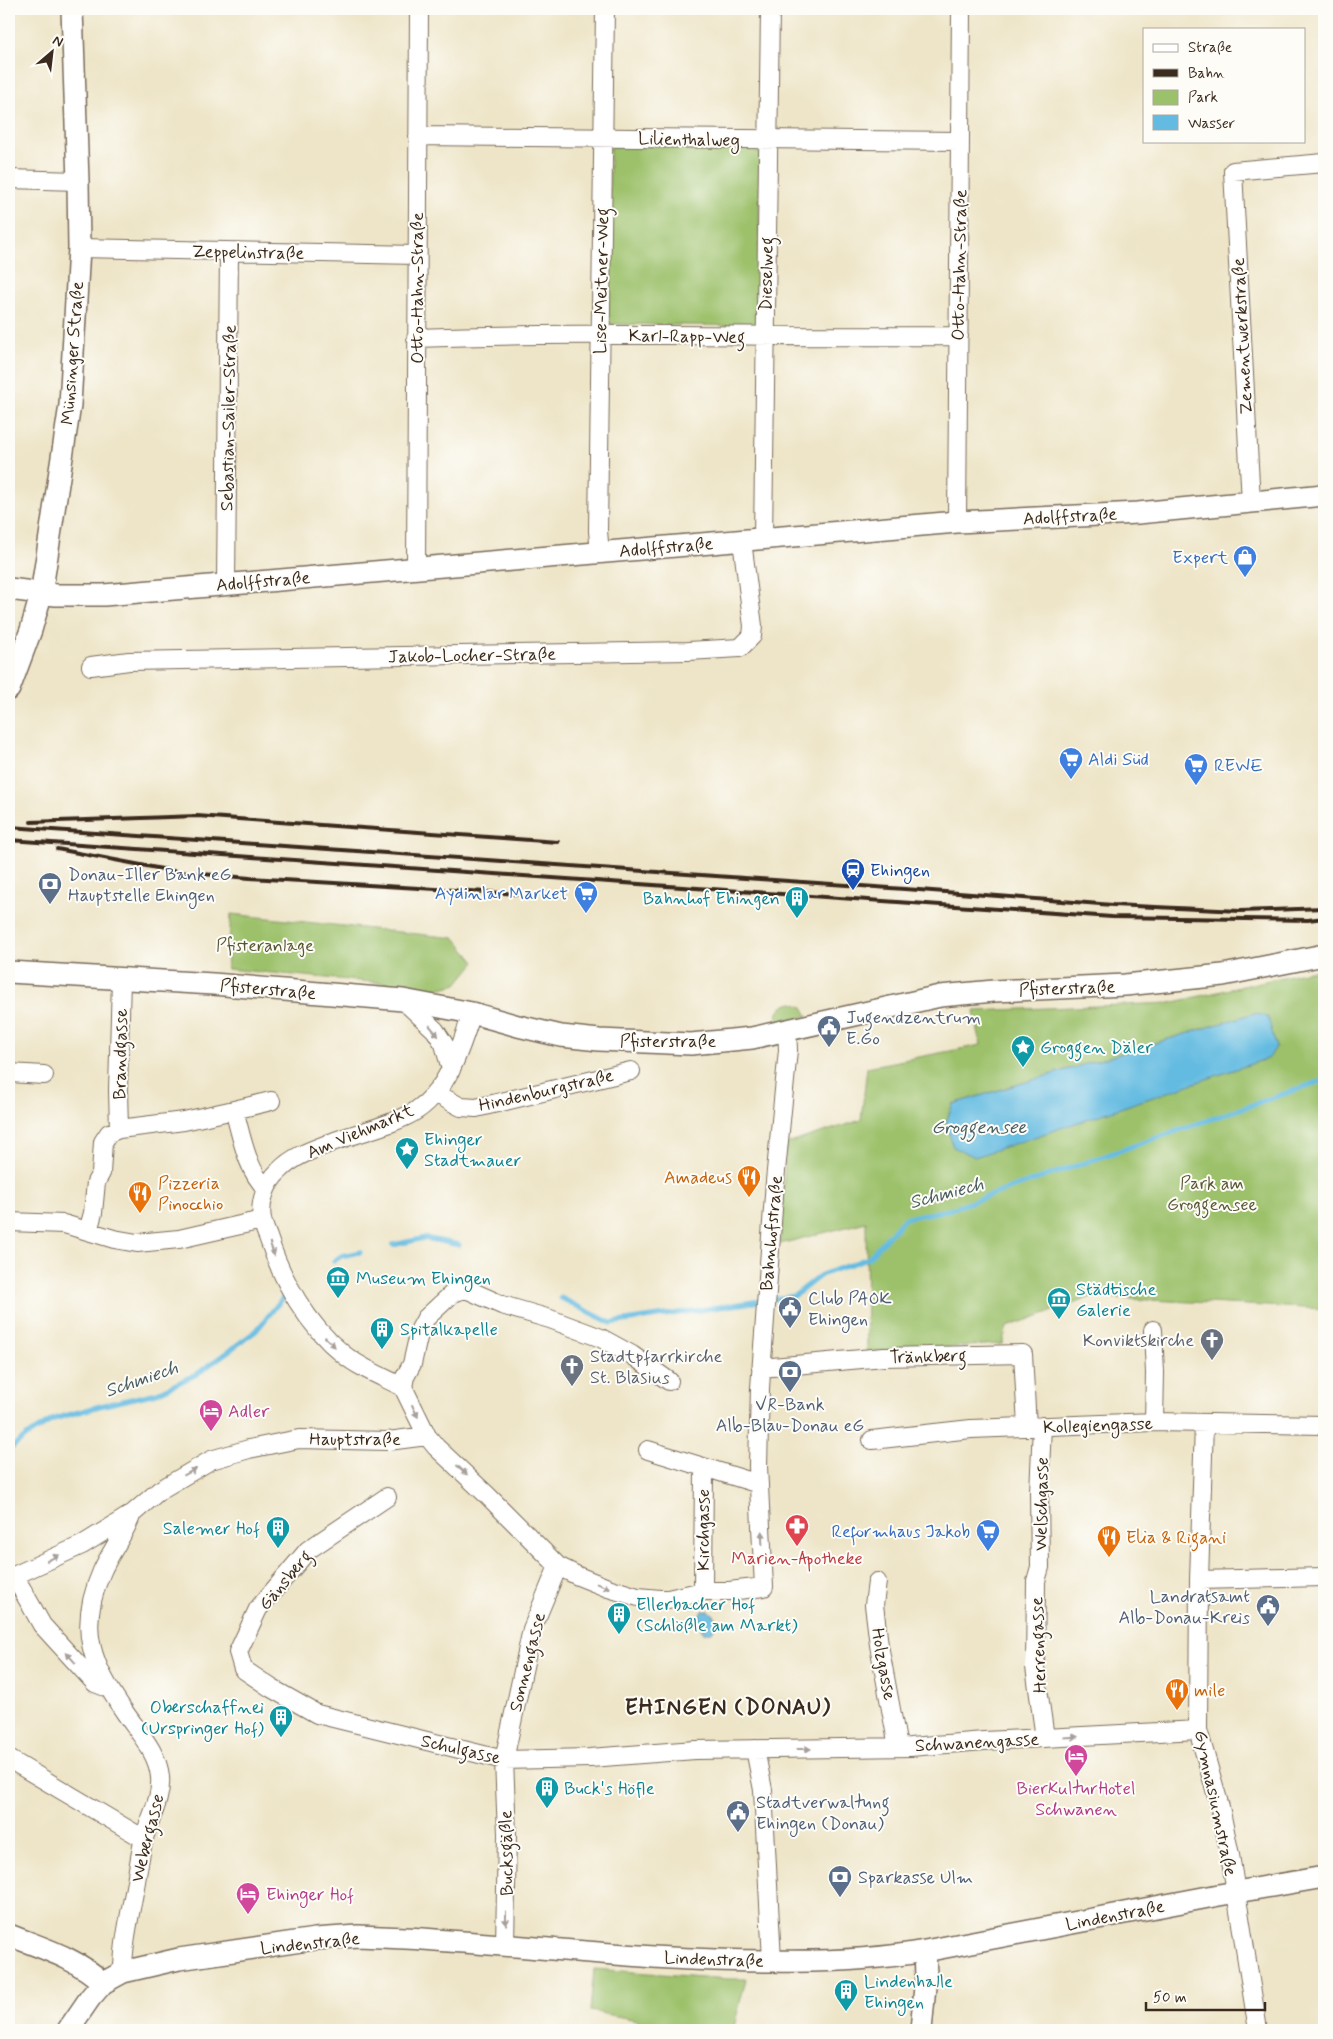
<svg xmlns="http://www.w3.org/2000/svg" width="1333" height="2039" font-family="Mynerve,sans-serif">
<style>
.green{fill:#9cc16b;stroke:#6c7644;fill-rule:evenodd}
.water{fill:#64bbe1;stroke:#507280}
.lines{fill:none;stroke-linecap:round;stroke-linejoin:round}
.stream{stroke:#64bbe1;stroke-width:5}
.minor-casing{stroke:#7a6b5a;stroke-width:20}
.tertiary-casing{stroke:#7a6b5a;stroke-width:24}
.minor{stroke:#fff;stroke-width:18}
.tertiary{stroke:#fff;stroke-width:21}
.rail{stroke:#3b2a1e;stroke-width:4}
.oneway{fill:#a79f9a}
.labels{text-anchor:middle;stroke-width:4;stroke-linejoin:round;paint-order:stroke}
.street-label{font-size:18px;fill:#3b2a1e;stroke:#fdfcf7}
.shop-label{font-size:18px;fill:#366cbe;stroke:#fdfcf7;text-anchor:end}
.transit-label{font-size:18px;fill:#164399;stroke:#fdfcf7;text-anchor:start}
.service-label{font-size:18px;fill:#4e5e75;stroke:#fdfcf7;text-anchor:start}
.culture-label{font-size:18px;fill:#0d838f;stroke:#fdfcf7;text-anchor:start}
.park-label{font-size:18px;fill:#585735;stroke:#fdfcf7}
.food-label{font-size:18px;fill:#c56008;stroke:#fdfcf7;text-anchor:start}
.worship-label{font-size:18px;fill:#5b616d;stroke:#fdfcf7;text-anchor:end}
.hotel-label{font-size:18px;fill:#b23c85;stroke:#fdfcf7;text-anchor:start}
.health-label{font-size:18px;fill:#be3a42;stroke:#fdfcf7}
.water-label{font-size:19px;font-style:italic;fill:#495d62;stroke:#fdfcf7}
.district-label{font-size:22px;font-weight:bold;letter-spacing:1px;fill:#3b2a1e;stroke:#fdfcf7}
</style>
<rect width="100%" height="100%" fill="#fdfcf7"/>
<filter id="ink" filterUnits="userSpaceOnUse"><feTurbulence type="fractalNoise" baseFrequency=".02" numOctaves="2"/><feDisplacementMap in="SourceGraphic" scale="10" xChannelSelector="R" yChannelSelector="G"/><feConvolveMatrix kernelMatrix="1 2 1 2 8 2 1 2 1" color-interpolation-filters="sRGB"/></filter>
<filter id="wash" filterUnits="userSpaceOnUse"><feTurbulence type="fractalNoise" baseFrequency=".0096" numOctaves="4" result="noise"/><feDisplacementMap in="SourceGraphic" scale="20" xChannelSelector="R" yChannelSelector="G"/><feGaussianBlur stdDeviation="1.12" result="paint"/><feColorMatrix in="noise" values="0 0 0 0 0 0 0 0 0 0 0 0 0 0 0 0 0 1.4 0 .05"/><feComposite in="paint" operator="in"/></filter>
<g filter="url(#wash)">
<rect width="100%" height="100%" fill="#eee5c8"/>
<path class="green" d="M610,146L760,147L758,326L608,324Z
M231,914L455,938L475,962L457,984L433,990L405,985L227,969Z
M1324,970V1309L1092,1297L1007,1327L1002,1344L867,1352L866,1222L780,1244L786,1144L861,1120L867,1067L981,1045L974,1011L1170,1003L1308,971ZM1255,1013L946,1122L953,1104Z
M793,1003L803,1007L808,1016L776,1023C776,1012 781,1005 793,1003Z
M594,1969L729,1979H746L733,2030H636L637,2020L590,2011Z"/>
<path class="water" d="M1255,1013L1268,1017L1276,1047L1269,1058L975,1157L953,1147L946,1122L953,1104Z
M702,1611H710L716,1617V1625L712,1632H703C698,1624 697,1619 702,1611Z"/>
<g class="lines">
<path class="stream" d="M393,1245L425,1238L459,1245
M334,1261L341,1256L360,1252
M561,1298L611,1323L794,1296L821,1275L868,1258L905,1218L948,1210L1324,1080
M9,1450L28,1435L54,1419L100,1406L157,1393L197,1374L256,1331L282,1299L289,1294"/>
</g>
</g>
<g filter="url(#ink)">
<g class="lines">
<g class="minor-casing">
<path id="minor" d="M418,136L960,141
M9,179L78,181
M79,248L417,255
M416,338C597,331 778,338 959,336
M1251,502L1233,171L1324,163
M957,522L961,9
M763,539L770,9
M600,553L598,531L605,9
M416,568L419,9
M226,585L229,252
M91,666L129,661L688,651L740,648L752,636L753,626L742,541
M403,1000L435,1030L444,1044L451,1070
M9,1073L44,1075
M435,1093L461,1107L476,1108L631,1071
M234,1110L271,1101
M119,1129L118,1090L121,979
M9,1222L64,1224L114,1239L137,1243L179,1239L262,1220
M88,1231L93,1213L96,1182L101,1173L103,1142L109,1133L119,1129L184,1121L234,1110C241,1134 247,1171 266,1188
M1153,1330L1155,1373L1154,1422
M761,1368L884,1357L1023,1354L1027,1427
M669,1381L632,1355L601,1338L550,1319L502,1305L466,1289L454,1292L426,1318L420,1329L412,1364L405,1377L403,1387L427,1436L436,1447L487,1495L558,1566L578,1576L608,1588L638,1597L660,1599H668L703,1591H729L764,1587L758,1466L760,1388L775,1181L788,1050L787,1029
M403,1387C383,1377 360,1368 343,1354C307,1325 282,1280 268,1237C266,1232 263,1225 262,1219C259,1202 266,1183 279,1171C294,1155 315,1149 335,1141C357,1133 399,1123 417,1110C449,1088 460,1049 472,1013
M1204,1424L1199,1580L1198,1730L1220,1807L1230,1855L1258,2030
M1042,1426L1039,1492L1040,1567L1036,1581L1035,1667L1045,1738
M872,1440L971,1429L1154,1422L1324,1425
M648,1450L759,1484
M387,1497L308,1550L258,1609L238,1652L243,1669L271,1688L317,1714L504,1760L590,1758L695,1750L910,1747L984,1741L1198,1730
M15,1577L42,1625L95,1683L108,1688
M9,1578L82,1545L132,1514L160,1490L211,1460L249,1449L299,1439L388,1441L427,1436
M1199,1580L1324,1577
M877,1582L874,1605L879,1645L898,1747
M703,1591L704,1468
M755,1749L763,1790L772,1961
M9,1759L144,1839
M505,1945L507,1834L504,1760L532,1629L558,1566
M123,1972C123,1943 130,1915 135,1887C138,1871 140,1854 144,1838C150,1818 162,1798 160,1777C158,1753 139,1733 126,1714C92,1665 76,1630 102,1571C111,1551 124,1535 132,1514"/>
</g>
<g class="tertiary-casing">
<path id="tertiary" d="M9,589L56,595H104L957,522L1138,513L1324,495
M9,689L31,630L41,595L70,405L79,248L78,181L72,9
M9,972L213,984L403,1000L472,1013L518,1026L561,1036L599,1040L691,1044L752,1038L940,996L994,991L1125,985L1223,975L1324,955
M9,1935C42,1948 77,1958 103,1983
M68,2030L90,1998L103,1983L123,1972L179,1959L315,1939L358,1936L405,1938C527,1945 648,1961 771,1961C823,1962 874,1960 925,1951L1219,1895L1324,1877
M921,2030L926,1976L925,1951"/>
</g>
<use href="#minor" class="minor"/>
<use href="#tertiary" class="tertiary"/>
<path class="rail" d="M31,822L197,816L558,842
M9,827L919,890L1113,905L1240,911L1324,908
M9,840L1112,917L1308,920L1324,918
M57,849L178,872L250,878L519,894"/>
</g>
<defs><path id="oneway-solid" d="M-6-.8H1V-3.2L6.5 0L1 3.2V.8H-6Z" transform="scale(1.25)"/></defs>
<g class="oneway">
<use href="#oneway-solid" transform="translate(434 1031) rotate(50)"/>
<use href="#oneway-solid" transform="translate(272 1249) rotate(71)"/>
<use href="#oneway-solid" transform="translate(330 1342) rotate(44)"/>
<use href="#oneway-solid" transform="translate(415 1411) rotate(64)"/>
<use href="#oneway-solid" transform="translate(462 1470) rotate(42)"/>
<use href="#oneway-solid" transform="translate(190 1472) rotate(-29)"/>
<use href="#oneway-solid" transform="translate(762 1538) rotate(-93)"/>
<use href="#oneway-solid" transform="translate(53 1558) rotate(-26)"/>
<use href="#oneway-solid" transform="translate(603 1586) rotate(20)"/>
<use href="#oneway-solid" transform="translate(71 1658) rotate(-132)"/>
<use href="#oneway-solid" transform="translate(1071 1737) rotate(-3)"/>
<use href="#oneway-solid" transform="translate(804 1749)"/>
<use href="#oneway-solid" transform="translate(506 1918) rotate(90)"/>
</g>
</g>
<defs>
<g id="shop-pin" transform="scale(1.25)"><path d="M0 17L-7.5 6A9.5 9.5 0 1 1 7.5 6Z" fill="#3f7fe0" stroke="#fdfcf7"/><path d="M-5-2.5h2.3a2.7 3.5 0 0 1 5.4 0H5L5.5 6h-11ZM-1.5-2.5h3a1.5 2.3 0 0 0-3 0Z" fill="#fff"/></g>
<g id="supermarket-pin" transform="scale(1.25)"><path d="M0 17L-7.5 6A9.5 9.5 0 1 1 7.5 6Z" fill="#3f7fe0" stroke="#fdfcf7"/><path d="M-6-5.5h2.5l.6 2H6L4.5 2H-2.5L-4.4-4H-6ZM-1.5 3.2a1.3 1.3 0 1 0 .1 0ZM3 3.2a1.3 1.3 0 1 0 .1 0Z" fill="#fff"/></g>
<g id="station-pin" transform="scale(1.25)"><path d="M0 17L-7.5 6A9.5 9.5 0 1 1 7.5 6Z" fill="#1a4fb4" stroke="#fdfcf7"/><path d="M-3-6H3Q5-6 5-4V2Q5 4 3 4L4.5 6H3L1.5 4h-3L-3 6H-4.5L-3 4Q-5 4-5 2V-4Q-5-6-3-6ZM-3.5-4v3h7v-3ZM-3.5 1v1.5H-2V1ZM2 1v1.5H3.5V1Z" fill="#fff"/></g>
<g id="bank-pin" transform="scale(1.25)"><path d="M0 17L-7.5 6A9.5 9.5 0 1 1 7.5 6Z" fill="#5c6f8a" stroke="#fdfcf7"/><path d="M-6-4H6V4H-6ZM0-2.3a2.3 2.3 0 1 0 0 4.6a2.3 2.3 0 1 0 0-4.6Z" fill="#fff"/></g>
<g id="building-pin" transform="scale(1.25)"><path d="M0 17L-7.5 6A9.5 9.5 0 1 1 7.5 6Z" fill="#0f9aa8" stroke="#fdfcf7"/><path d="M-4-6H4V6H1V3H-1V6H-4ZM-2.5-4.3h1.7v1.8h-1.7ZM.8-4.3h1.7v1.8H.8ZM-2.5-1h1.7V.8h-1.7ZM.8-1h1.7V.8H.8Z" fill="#fff"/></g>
<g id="civic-pin" transform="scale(1.25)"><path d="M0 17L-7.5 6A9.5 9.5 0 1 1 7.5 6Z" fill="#5c6f8a" stroke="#fdfcf7"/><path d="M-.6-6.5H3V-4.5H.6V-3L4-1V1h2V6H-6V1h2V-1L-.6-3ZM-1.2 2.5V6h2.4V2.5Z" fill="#fff"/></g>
<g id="sight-pin" transform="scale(1.25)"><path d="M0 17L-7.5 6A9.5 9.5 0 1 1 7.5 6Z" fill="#0f9aa8" stroke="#fdfcf7"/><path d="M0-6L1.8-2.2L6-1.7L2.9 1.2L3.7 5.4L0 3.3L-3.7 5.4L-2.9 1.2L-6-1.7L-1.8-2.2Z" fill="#fff"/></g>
<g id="restaurant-pin" transform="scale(1.25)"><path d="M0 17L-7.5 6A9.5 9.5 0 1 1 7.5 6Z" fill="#e8710a" stroke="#fdfcf7"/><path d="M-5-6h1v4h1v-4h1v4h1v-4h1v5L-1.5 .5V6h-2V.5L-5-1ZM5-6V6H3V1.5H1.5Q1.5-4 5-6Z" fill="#fff"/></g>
<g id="museum-pin" transform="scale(1.25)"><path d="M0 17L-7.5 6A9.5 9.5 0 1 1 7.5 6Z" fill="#0f9aa8" stroke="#fdfcf7"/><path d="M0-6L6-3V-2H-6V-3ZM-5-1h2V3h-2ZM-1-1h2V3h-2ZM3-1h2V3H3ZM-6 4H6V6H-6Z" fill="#fff"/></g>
<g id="church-pin" transform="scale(1.25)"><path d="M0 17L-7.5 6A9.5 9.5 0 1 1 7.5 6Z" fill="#6b7280" stroke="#fdfcf7"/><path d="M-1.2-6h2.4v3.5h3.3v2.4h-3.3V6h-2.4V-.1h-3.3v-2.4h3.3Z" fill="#fff"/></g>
<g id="hotel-pin" transform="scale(1.25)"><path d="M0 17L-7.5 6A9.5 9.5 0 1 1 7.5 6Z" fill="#d1479c" stroke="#fdfcf7"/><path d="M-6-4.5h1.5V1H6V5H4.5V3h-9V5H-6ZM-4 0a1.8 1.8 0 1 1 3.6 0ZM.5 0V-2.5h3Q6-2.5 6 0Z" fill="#fff"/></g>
<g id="pharmacy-pin" transform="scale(1.25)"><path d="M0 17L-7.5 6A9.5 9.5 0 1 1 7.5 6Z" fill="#e0444e" stroke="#fdfcf7"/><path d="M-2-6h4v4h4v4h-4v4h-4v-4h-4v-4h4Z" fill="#fff"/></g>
</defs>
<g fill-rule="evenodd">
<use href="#shop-pin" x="1245" y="557"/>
<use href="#supermarket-pin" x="1071" y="759"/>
<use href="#supermarket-pin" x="1196" y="765"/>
<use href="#station-pin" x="853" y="870"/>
<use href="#bank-pin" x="50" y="884"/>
<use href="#supermarket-pin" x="586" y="893"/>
<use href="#building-pin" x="797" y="898"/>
<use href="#civic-pin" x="829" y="1027"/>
<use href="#sight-pin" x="1023" y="1047"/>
<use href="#sight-pin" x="407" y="1149"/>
<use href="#restaurant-pin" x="749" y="1177"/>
<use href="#restaurant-pin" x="140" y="1193"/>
<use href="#museum-pin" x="338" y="1278"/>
<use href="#museum-pin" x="1059" y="1299"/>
<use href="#civic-pin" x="790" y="1308"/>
<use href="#building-pin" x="382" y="1329"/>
<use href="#church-pin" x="1212" y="1340"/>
<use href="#church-pin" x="572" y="1366"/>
<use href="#bank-pin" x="790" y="1372"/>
<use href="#hotel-pin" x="211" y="1411"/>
<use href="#pharmacy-pin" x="797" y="1526"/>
<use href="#building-pin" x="278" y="1528"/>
<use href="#supermarket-pin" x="988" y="1531"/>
<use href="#restaurant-pin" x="1109" y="1537"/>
<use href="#civic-pin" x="1268" y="1606"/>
<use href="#building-pin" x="619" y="1614"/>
<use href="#restaurant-pin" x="1177" y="1690"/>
<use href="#building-pin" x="281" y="1717"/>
<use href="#hotel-pin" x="1076" y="1756"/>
<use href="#building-pin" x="547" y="1788"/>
<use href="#civic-pin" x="738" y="1812"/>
<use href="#bank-pin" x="840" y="1877"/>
<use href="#hotel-pin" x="248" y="1894"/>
<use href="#building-pin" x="846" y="1991"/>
</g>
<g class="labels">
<g class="street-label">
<text transform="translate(689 139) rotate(1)" y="6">Lilienthalweg</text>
<text transform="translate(248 252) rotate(1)" y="6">Zeppelinstraße</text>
<text transform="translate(959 265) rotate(-89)" y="6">Otto-Hahn-Straße</text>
<text transform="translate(766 274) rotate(-89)" y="6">Dieselweg</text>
<text transform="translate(601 281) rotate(-89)" y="6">Lise-Meitner-Weg</text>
<text transform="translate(417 288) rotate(-90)" y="6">Otto-Hahn-Straße</text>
<text transform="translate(687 336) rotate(1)" y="6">Karl-Rapp-Weg</text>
<text transform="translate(1242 336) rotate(-93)" y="6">Zementwerkstraße</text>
<text transform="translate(72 353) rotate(-86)" y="6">Münsinger Straße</text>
<text transform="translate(228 418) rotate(-89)" y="6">Sebastian-Sailer-Straße</text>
<text transform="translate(1070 516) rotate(-3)" y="6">Adolffstraße</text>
<text transform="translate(666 547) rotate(-5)" y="6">Adolffstraße</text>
<text transform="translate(263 581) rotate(-5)" y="6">Adolffstraße</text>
<text transform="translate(472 655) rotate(-1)" y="6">Jakob-Locher-Straße</text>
<text transform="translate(1067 988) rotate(-2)" y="6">Pfisterstraße</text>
<text transform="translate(268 989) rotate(5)" y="6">Pfisterstraße</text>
<text x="668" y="1047">Pfisterstraße</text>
<text transform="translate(120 1054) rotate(-89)" y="6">Brandgasse</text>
<text transform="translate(546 1090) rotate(-13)" y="6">Hindenburgstraße</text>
<text transform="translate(360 1131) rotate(-23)" y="6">Am Viehmarkt</text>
<text transform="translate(771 1233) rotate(-85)" y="6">Bahnhofstraße</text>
<text transform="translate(928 1356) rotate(-1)" y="6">Tränkberg</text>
<text transform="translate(1098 1425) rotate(-2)" y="6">Kollegiengasse</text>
<text x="355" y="1445">Hauptstraße</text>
<text transform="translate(1041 1504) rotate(-89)" y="6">Welschgasse</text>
<text transform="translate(703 1530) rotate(-90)" y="6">Kirchgasse</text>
<text transform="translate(285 1580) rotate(-50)" y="6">Gänsberg</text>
<text transform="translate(1038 1645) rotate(-92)" y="6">Herrengasse</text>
<text transform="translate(527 1662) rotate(-76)" y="6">Sonnengasse</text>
<text transform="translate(884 1664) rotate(80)" y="6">Holzgasse</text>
<text transform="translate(977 1742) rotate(-3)" y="6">Schwanengasse</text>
<text transform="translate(461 1749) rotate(13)" y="6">Schulgasse</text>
<text transform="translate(1216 1803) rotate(78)" y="6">Gymnasiumstraße</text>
<text transform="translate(147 1838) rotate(-76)" y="6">Webergasse</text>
<text transform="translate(506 1853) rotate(-91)" y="6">Bucksgäßle</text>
<text transform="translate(1115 1915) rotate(-11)" y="6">Lindenstraße</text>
<text transform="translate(310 1943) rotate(-6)" y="6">Lindenstraße</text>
<text transform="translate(714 1959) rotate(2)" y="6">Lindenstraße</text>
</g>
<g class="shop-label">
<text x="1228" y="563">Expert</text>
<text x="1088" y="765" text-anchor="start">Aldi Süd</text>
<text x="1214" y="771" text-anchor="start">REWE</text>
<text x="568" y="899">Aydinlar Market</text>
<text x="970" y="1537">Reformhaus Jakob</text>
</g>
<g class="transit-label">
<text x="870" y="876">Ehingen</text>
</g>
<g class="service-label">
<text x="68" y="880">Donau-Iller Bank eG<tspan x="68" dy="21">Hauptstelle Ehingen</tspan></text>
<text x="846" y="1023">Jugendzentrum<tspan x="846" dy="21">E.Go</tspan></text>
<text x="808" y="1304">Club PAOK<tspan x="808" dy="21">Ehingen</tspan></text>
<text x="790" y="1410" text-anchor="middle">VR-Bank<tspan x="790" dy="21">Alb-Blau-Donau eG</tspan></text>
<text x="1250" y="1602" text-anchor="end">Landratsamt<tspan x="1250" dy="21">Alb-Donau-Kreis</tspan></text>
<text x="756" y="1808">Stadtverwaltung<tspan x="756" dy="21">Ehingen (Donau)</tspan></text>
<text x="858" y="1883">Sparkasse Ulm</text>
</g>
<g class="culture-label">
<text x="780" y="904" text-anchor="end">Bahnhof Ehingen</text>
<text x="1040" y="1053">Groggen Däler</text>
<text x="424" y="1145">Ehinger<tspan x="424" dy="21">Stadtmauer</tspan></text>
<text x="356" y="1284">Museum Ehingen</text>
<text x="1076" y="1295">Städtische<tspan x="1076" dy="21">Galerie</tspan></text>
<text x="400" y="1335">Spitalkapelle</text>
<text x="260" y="1534" text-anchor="end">Salemer Hof</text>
<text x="636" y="1610">Ellerbacher Hof<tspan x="636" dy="21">(Schlößle am Markt)</tspan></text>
<text x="264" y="1713" text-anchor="end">Oberschaffnei<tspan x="264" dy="21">(Urspringer Hof)</tspan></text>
<text x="564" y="1794">Buck's Höfle</text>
<text x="864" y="1987">Lindenhalle<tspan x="864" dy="21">Ehingen</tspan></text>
</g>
<g class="park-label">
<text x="265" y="951">Pfisteranlage</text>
<text x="1212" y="1189">Park am<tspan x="1212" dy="21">Groggensee</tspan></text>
</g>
<g class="food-label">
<text x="732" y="1183" text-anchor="end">Amadeus</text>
<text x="158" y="1189">Pizzeria<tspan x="158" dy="21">Pinocchio</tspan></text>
<text x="1126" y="1543">Elia &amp; Rigani</text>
<text x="1194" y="1696">mile</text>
</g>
<g class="worship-label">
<text x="1194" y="1346">Konviktskirche</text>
<text x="590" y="1362" text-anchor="start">Stadtpfarrkirche<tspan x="590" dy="21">St. Blasius</tspan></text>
</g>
<g class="hotel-label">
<text x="228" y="1417">Adler</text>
<text x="1076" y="1794" text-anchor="middle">BierKulturHotel<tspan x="1076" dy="21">Schwanen</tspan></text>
<text x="266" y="1900">Ehinger Hof</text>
</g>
<g class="health-label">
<text x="797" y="1564">Marien-Apotheke</text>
</g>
<g class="water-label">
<text x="979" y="1133">Groggensee</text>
<text transform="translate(946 1192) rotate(-15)" y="7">Schmiech</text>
<text transform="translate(141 1378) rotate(-19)" y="7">Schmiech</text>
</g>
<g class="district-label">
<text x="728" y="1714">EHINGEN (DONAU)</text>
</g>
</g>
<rect width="1333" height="2039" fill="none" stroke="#fdfcf7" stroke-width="30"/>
<rect x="1143" y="28" width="162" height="115" fill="#fdfcf7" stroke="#afa8a0"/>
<rect x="1153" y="44" width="25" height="8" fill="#ffffff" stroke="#afa8a0"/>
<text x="1188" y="52" font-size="15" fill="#3b2a1e">Straße</text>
<rect x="1153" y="69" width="25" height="8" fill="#3b2a1e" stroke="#afa8a0"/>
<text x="1188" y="78" font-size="15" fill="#3b2a1e">Bahn</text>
<rect x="1153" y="90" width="25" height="15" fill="#9cc16b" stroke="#afa8a0"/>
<text x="1188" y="102" font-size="15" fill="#3b2a1e">Park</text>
<rect x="1153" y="115" width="25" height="15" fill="#64bbe1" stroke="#afa8a0"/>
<text x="1188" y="128" font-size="15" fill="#3b2a1e">Wasser</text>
<g transform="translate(52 52) rotate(28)" stroke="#fdfcf7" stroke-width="4" paint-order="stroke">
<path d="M0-4L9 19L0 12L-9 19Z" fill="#3b2a1e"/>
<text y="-8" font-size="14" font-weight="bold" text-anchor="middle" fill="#3b2a1e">N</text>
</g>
<path d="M1146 2002v8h119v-8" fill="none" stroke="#3b2a1e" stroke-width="2.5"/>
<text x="1153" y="2002" font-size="15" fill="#3b2a1e" stroke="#fdfcf7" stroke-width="4" paint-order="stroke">50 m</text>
</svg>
